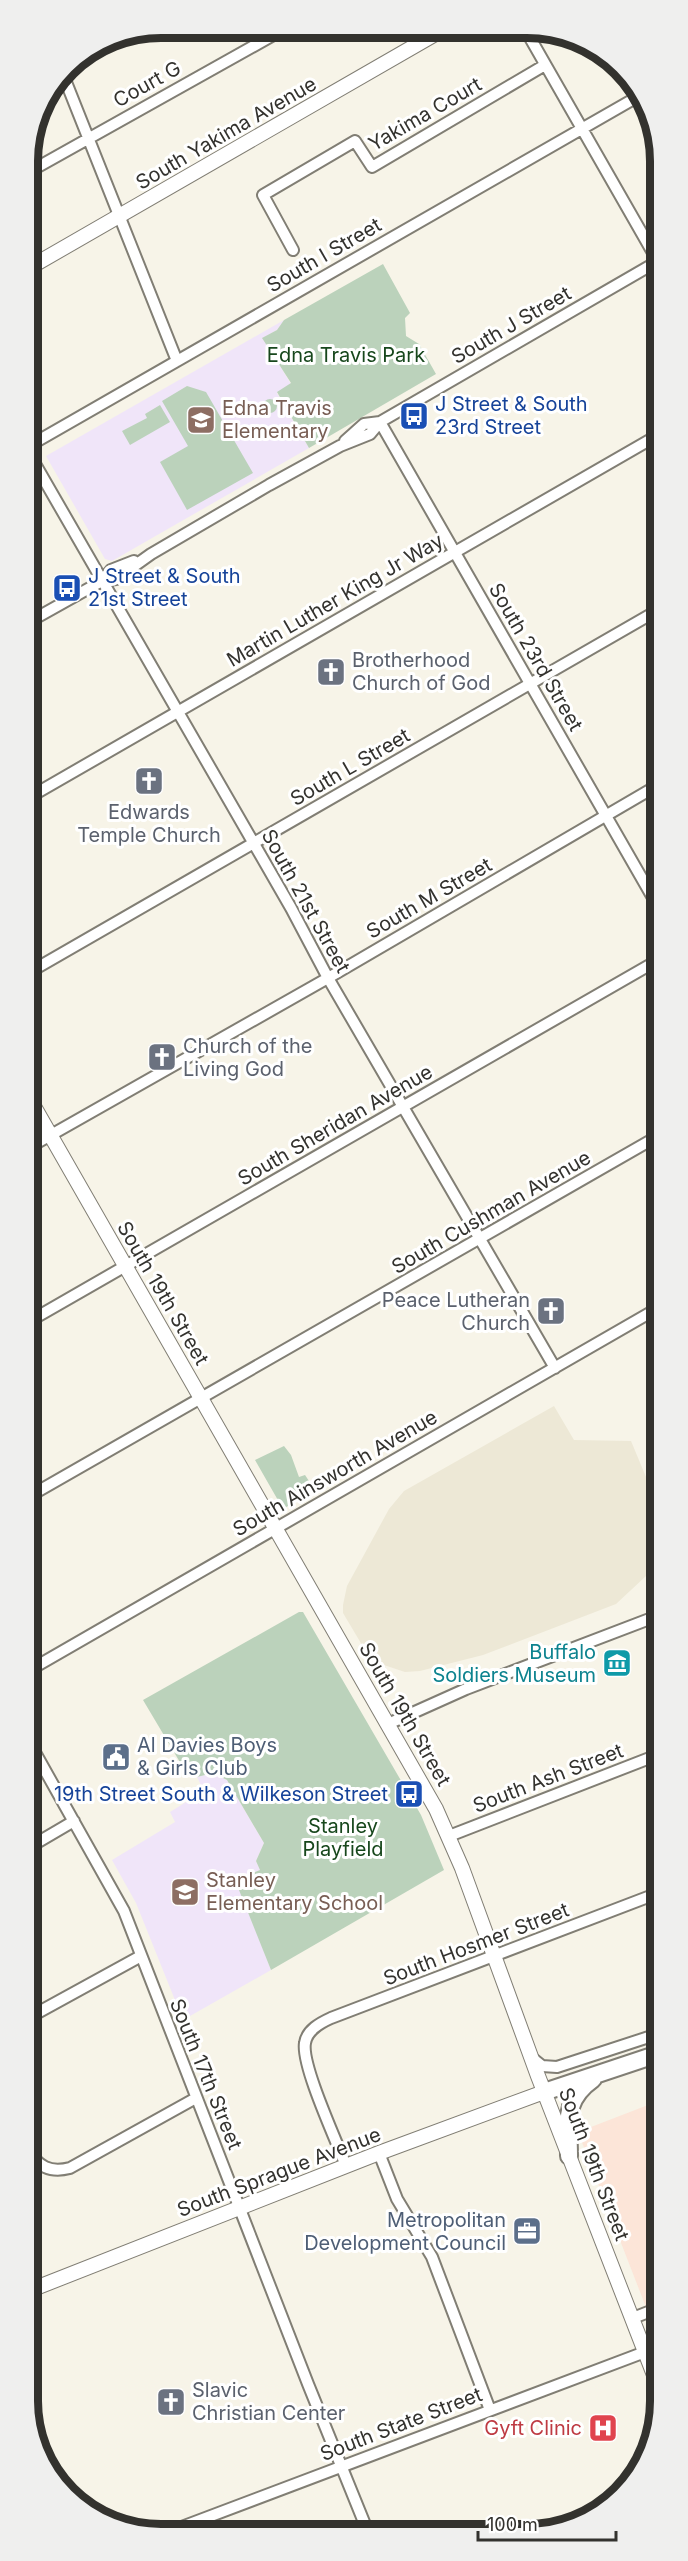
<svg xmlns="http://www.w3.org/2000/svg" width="688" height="2561" font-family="Inter,sans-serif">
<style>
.commercial{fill:#fce5d8}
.built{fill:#ede8d6}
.education{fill:#f0e5f9}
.green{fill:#bbd2bb}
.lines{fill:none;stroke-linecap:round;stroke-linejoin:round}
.minor-casing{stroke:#817e74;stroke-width:14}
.major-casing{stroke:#817e74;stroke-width:16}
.highway-casing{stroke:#817e74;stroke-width:20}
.minor{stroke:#fff;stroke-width:10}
.major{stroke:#fff;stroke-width:14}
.highway{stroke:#fff;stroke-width:16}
.labels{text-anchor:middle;stroke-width:6;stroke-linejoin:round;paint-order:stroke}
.street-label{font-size:20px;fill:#33322e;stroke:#fff}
.park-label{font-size:20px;fill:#17471c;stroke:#fff}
.transit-label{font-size:20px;fill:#164399;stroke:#fff;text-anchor:start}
.education-label{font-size:20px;fill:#785e54;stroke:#fff;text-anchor:start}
.worship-label{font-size:20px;fill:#5b616d;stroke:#fff;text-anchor:start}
.culture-label{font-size:20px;fill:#0d838f;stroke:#fff;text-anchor:end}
.service-label{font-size:20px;fill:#4e5e75;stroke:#fff;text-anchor:start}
.health-label{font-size:20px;fill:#be3a42;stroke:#fff;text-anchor:end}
.rim{fill:none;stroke:#33322e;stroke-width:8}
</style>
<rect width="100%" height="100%" fill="#f7f4e8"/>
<path class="commercial" d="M661,2100V2346L578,2132Z"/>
<path class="built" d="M554,1406L574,1440L631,1441L656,1501L650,1513L660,1539V1563L616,1604L483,1655L420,1671L405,1672L384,1665L365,1650L343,1613V1605L347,1586L389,1509L404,1491Z"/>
<path class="education" d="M284,320L277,330L263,338L291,384L277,393L309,448L112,561L105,559L46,456Z
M213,1773L227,1780L264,1843L256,1861L260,1870L236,1880L271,1970L183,2020L136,1903L112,1860L175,1822L170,1812L204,1791L197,1777Z"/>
<path class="green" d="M383,264L410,313L405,318L406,336L419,344L436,374L309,448L277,392L291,383L262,338L277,330L284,320Z
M187,386L206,392L253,473L187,510L160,462L188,446L162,401Z
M263 406a7 7 0 1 1 14 0a7 7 0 1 1-14 0Z
M160,405L170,422L130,445L122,431L147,418L145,414Z
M284,1446L291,1455L299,1477L305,1475L315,1490L283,1509L255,1460Z
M299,1612H303L421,1815L444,1870L271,1970L235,1880L260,1870L256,1861L264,1843L227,1780L213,1773L197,1777L194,1771L184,1769L143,1700Z"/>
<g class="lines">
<g class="minor-casing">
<path id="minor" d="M525,29L660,265
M81,56L117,36
M62,72L177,361
M27,173L286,28
M293,250L263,195L355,141L372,167L545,65
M380,422L660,910
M345,441L364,424L380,422
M27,447L639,96
M27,450L291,908L328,978L555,1368
M102,581L116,579L151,554L269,485L340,446L370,434L380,422L660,260
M27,623L102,581L111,570L134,561
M28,773L38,792
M28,798L660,434
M28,973L660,609
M28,1148L328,978L660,784
M28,1322L660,959
M28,1497L660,1135
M28,1671L660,1307
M388,1724L466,1689L660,1615
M28,1740L124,1911L308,2384L368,2532
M449,1836L660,1754
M28,1848L74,1821
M28,2018L141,1956
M532,2058L542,2066L557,2067L661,2033
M28,2149C38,2167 50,2173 70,2168L196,2098
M379,2153L397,2199L432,2257L490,2410
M346,2166C337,2142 301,2065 305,2043C307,2030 320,2023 331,2018L661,1892
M633,2318L661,2307
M28,2416L36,2434
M171,2531L645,2352"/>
</g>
<g class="major-casing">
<path id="major" d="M27,269L444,29
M28,1096L436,1809L462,1868L538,2076L661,2393
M28,2291L379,2153L544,2092"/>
</g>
<g class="highway-casing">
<path id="highway" d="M544,2092L661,2053
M569,2156C569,2123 562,2101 593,2079"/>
</g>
<use href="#minor" class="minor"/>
<use href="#major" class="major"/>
<use href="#highway" class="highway"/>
</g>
<defs>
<g id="bus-square" transform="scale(1.5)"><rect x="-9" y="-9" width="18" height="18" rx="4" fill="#1a4fb4" stroke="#fff"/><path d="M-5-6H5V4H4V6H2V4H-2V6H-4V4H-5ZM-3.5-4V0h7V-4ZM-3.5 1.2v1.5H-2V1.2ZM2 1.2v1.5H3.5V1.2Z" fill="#fff"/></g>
<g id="school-square" transform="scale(1.5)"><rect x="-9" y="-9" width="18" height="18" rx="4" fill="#8d6e63" stroke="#fff"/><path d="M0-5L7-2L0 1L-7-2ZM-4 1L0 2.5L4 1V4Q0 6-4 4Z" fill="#fff"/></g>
<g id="church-square" transform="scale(1.5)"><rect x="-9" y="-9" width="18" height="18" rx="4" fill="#6b7280" stroke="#fff"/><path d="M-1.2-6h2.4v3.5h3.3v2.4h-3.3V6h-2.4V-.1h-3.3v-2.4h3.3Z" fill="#fff"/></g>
<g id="museum-square" transform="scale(1.5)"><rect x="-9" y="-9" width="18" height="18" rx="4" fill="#0f9aa8" stroke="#fff"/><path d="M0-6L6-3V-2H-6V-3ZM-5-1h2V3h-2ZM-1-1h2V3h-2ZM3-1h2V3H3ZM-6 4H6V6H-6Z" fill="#fff"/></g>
<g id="civic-square" transform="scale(1.5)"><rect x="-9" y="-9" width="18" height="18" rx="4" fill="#5c6f8a" stroke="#fff"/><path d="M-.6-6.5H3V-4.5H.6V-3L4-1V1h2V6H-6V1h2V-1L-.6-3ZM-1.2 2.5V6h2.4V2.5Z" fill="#fff"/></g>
<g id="office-square" transform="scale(1.5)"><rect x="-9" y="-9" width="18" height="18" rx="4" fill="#5c6f8a" stroke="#fff"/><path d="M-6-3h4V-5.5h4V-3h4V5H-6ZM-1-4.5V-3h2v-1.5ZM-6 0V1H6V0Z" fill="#fff"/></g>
<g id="hospital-square" transform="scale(1.5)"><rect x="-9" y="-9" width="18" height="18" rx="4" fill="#e0444e" stroke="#fff"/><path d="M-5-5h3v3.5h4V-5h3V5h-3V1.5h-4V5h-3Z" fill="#fff"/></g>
</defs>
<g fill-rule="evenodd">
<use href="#bus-square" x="414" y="416"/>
<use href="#school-square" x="201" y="420"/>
<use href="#bus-square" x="67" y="588"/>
<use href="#church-square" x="331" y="672"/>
<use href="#church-square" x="149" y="781"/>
<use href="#church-square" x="162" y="1057"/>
<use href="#church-square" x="551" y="1311"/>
<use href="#museum-square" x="617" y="1663"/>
<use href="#civic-square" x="116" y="1757"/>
<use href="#bus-square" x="409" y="1794"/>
<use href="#school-square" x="185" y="1892"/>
<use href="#office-square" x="527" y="2231"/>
<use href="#church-square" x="171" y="2402"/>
<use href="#hospital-square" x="603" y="2428"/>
</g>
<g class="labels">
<g class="street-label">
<text transform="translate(147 84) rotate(-29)" y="7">Court G</text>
<text transform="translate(425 114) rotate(-30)" y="7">Yakima Court</text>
<text transform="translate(226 133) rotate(-30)" y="7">South Yakima Avenue</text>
<text transform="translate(324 255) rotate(-30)" y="7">South I Street</text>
<text transform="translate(511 325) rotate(-30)" y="7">South J Street</text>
<text transform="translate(335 600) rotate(-30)" y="7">Martin Luther King Jr Way</text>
<text transform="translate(536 657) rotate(60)" y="7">South 23rd Street</text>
<text transform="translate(350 767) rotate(-30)" y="7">South L Street</text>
<text transform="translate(429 898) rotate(-30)" y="7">South M Street</text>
<text transform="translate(306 901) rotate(61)" y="7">South 21st Street</text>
<text transform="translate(335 1125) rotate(-30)" y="7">South Sheridan Avenue</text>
<text transform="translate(491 1212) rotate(-30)" y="7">South Cushman Avenue</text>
<text transform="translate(163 1293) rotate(60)" y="7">South 19th Street</text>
<text transform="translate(335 1473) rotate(-30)" y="7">South Ainsworth Avenue</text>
<text transform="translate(405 1714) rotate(60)" y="7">South 19th Street</text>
<text transform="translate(548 1778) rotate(-21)" y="7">South Ash Street</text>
<text transform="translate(476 1944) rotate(-21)" y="7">South Hosmer Street</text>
<text transform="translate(206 2074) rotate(68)" y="7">South 17th Street</text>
<text transform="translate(594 2164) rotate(69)" y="7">South 19th Street</text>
<text transform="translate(279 2172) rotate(-21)" y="7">South Sprague Avenue</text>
<text transform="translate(401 2424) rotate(-21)" y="7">South State Street</text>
</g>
<g class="park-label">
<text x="346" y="362">Edna Travis Park</text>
<text x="343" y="1833">Stanley<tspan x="343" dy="23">Playfield</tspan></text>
</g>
<g class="transit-label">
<text x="435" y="411">J Street &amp; South<tspan x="435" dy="23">23rd Street</tspan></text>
<text x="88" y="583">J Street &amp; South<tspan x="88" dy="23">21st Street</tspan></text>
<text x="388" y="1801" text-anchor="end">19th Street South &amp; Wilkeson Street</text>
</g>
<g class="education-label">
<text x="222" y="415">Edna Travis<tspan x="222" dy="23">Elementary</tspan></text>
<text x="206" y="1887">Stanley<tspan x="206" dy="23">Elementary School</tspan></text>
</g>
<g class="worship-label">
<text x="352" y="667">Brotherhood<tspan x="352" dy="23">Church of God</tspan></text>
<text x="149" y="819" text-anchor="middle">Edwards<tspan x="149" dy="23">Temple Church</tspan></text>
<text x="183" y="1053">Church of the<tspan x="183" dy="23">Living God</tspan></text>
<text x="530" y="1307" text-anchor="end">Peace Lutheran<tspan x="530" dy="23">Church</tspan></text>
<text x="192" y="2397">Slavic<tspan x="192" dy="23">Christian Center</tspan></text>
</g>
<g class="culture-label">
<text x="596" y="1659">Buffalo<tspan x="596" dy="23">Soldiers Museum</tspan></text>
</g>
<g class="service-label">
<text x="137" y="1752">Al Davies Boys<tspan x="137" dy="23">&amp; Girls Club</tspan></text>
<text x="506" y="2227" text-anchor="end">Metropolitan<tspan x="506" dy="23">Development Council</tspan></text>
</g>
<g class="health-label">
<text x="582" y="2435">Gyft Clinic</text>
</g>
</g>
<path d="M0 0H688V2561H0ZM161 38H527A123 123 0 0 1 650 161V2401A123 123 0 0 1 527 2524H161A123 123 0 0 1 38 2401V161A123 123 0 0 1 161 38Z" fill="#efefee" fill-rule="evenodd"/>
<path class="rim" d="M161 38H527A123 123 0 0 1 650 161V2401A123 123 0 0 1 527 2524H161A123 123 0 0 1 38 2401V161A123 123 0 0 1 161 38Z"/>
<path d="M478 2531v9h138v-9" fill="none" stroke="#33322e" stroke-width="3"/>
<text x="487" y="2531" font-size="18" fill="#33322e" stroke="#ffffff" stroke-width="4.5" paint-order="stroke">100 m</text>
</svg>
